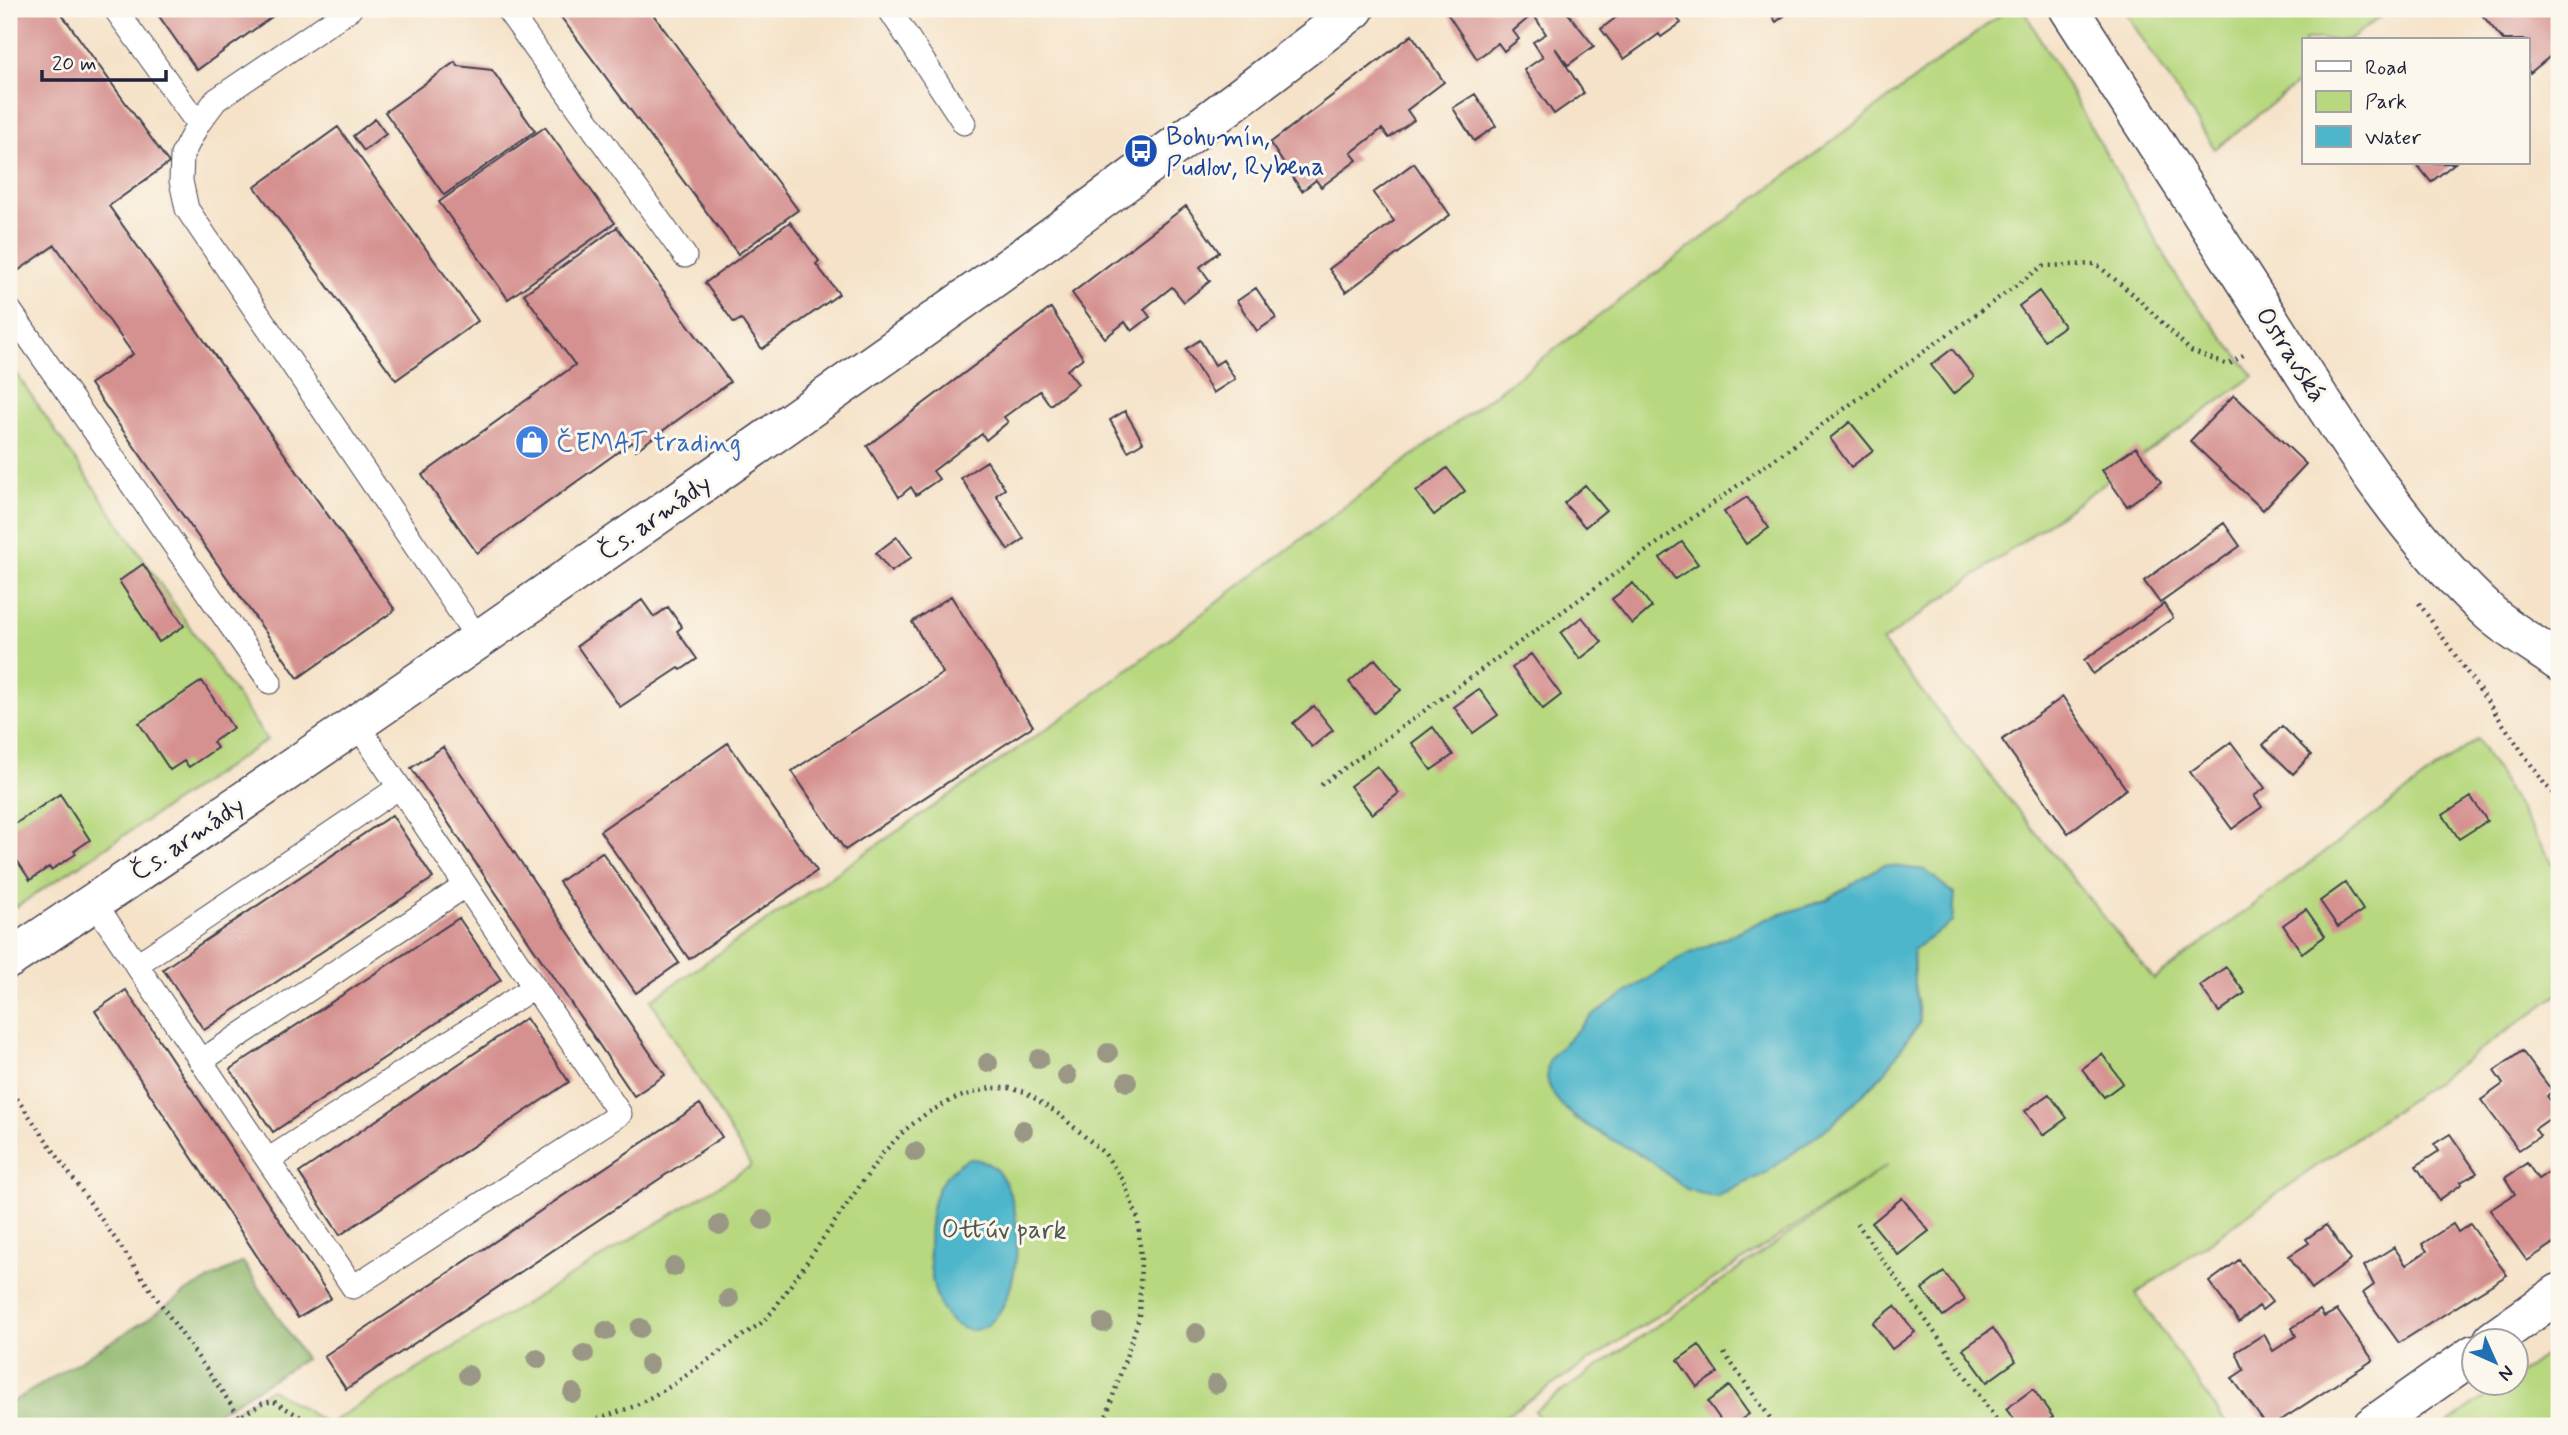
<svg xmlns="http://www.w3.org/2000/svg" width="2568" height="1435" font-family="Mynerve,sans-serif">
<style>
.green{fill:#b7d87f;stroke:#6c7d5d;stroke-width:2;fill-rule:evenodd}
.forest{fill:#91b86e;stroke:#5a6d54;stroke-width:2}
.water{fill:#4db6cb;stroke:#386c83;stroke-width:2}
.building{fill:#d59190}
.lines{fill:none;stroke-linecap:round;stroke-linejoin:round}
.lane-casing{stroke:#423f50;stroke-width:25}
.street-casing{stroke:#423f50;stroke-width:41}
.secondary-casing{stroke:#423f50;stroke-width:41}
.path{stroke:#423f50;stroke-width:4.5;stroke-dasharray:2 5;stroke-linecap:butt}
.lane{stroke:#fff;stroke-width:23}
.street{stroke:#fff;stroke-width:38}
.secondary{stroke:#fff;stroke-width:38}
.tree{fill:#9a9785}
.labels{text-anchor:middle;stroke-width:6;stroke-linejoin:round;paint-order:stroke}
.transit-label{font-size:26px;fill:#164399;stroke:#fbf7ec;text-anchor:start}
.street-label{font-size:26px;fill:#22223b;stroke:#fbf7ec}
.shop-label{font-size:26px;fill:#366cbe;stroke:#fbf7ec;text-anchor:start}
.park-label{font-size:26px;fill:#4f594f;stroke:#fbf7ec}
</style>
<rect width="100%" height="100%" fill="#fbf7ec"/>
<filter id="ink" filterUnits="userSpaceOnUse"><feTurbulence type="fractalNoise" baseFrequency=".0143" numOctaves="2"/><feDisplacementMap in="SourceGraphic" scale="14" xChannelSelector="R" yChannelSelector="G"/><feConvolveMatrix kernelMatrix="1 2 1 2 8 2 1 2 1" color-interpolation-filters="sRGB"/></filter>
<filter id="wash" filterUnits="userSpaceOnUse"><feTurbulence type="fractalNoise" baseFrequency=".00686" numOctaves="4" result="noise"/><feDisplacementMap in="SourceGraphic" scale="28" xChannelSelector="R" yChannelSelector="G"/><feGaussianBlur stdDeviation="1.57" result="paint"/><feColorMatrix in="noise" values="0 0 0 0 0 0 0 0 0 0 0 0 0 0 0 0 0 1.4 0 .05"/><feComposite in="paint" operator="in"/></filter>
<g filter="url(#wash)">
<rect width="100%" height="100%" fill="#f5e2c8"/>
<path class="green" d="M2008,9H2023L2184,289L2254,376L1882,642L2154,979L2477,739L2559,875V994L2136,1294L2228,1426H1545L1534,1411L1888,1165L1490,1426H209L271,1389L328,1424L751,1166L651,1000L1071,712ZM1883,865L1952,922L1913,949L1914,983L1920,1022L1884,1073L1831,1125L1766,1173L1716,1197L1687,1189L1651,1161L1573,1118L1766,919L1826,900Z
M2123,9H2390L2350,40H2304V78L2215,149Z
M9,363L267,740L16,907L9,896Z
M2559,1345V1426H2444L2506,1383L2516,1382V1376Z"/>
<path class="forest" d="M243,1262L305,1359L196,1426H9V1404L145,1321L189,1290Z"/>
<path class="water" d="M1883,865L1925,870L1955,895L1952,922L1913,950L1914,983L1920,1021L1884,1073L1831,1125L1766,1173L1716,1197C1706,1194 1693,1193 1685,1188C1671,1179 1660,1166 1646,1158C1613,1138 1530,1108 1550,1058L1592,1015L1678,959L1766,919L1826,900Z
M967,1159C1046,1154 1023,1365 956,1325C924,1307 923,1213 940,1185C946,1175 957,1165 967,1159Z"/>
<g id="blocks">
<path class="building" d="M9,9H58L169,163L109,206L395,610L298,678L90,384L133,354L55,245L12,275L9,271Z
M154,9H283L197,70Z
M555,9H649L798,210L738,254Z
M1446,9H1572L1567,12L1594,46L1568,65L1555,48L1584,93L1554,114L1524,70L1543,57L1533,42L1546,34L1533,14L1513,31L1519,39L1504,51L1498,43L1477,59L1445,10Z
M1627,9H1670L1681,23L1661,37L1659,34L1624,59L1601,29Z
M1768,9H1793L1776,22Z
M2477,9H2559V49L2530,73L2528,70V40H2503Z
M1412,35L1444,82L1407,110L1414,120L1389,138L1382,129L1351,153L1357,160L1321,187L1316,180L1302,191L1270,143Z
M455,62L458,66L492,70L535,131L444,195L385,112Z
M1475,94L1496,126L1474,141L1453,108Z
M375,119L386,134L364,151L353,136Z
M338,127L478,321L396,380L255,187Z
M545,127L615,223L508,299L439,202Z
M1414,163L1450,215L1346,292L1329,269L1394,221L1373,193Z
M2416,163H2455L2431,182Z
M1186,206L1219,252L1200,267L1210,281L1184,302L1172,287L1144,309L1150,317L1132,331L1125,322L1105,338L1072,293Z
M790,222L819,261L816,264L839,294L762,349L741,319L734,323L705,283Z
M617,227L730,382L636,450L632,442L477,553L422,475L575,365L524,294Z
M1256,288L1276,318L1257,331L1237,301Z
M2039,291L2064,326L2044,340L2019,306Z
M1051,308L1083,358L1067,370L1078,384L1050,405L1040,391L1004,417L1008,422L986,440L982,434L933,471L939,479L916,495L911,487L899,497L867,446Z
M1200,340L1215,365L1223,360L1235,379L1213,393L1186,349Z
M1952,349L1974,377L1953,394L1931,365Z
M2234,395L2306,464L2263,510L2190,441Z
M1125,411L1143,442L1128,451L1110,420Z
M1850,422L1873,450L1851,467L1830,438Z
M2136,447L2161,482L2127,506L2102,470Z
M987,461L1005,489L996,495L1024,539L1008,550L961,478Z
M1447,468L1465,491L1434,515L1416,492Z
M1585,485L1606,510L1585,527L1564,503Z
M1747,497L1769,528L1746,544L1724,512Z
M2224,523L2240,546L2160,603L2144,581Z
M897,537L912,557L891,572L876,553Z
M1682,542L1698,564L1675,579L1660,558Z
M143,564L184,626L159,642L119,581Z
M1633,583L1652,607L1632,624L1612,599Z
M951,596L1033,726L845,850L792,771L943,673L912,622Z
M642,600L654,617L668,607L682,627L677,631L697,659L681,670L679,668L620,707L577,646Z
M2164,604L2173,618L2093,674L2084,660Z
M1582,617L1602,642L1580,659L1561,633Z
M1531,654L1561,695L1543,709L1512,668Z
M1375,659L1401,690L1374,713L1349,682Z
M202,681L233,728L213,742L217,748L189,767L184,761L170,770L139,723Z
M1479,689L1498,715L1473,733L1454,707Z
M2063,697L2126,789L2068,833L2002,740Z
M1314,706L1333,730L1312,747L1293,723Z
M2282,726L2311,755L2293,774L2263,745Z
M1433,727L1453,755L1431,770L1412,743Z
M2231,742L2265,788L2254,796L2262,807L2232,829L2190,772Z
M728,743L817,871L689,959L600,831Z
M443,747L665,1075L634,1096L411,768Z
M1377,766L1399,793L1372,814L1350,786Z
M60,794L90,840L74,851L76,854L51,870L49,867L30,880L14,856L9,860V828Z
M2471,797L2487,821L2459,839L2443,815Z
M392,815L433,878L204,1030L163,969Z
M602,852L679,963L636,993L559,882Z
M2345,883L2363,910L2338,927L2320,901Z
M2306,909L2325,936L2302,953L2283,925Z
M459,918L501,980L273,1132L230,1069Z
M2226,967L2245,993L2219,1012L2200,986Z
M126,990L331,1298L298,1318L95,1011Z
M526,1018L569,1082L340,1235L299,1173Z
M2522,1051L2553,1092L2547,1096L2559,1112L2535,1129L2540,1136L2519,1150L2481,1100L2503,1084L2494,1071Z
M2102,1054L2123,1083L2104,1097L2082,1069Z
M2049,1094L2067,1118L2043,1135L2025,1111Z
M700,1104L722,1137L346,1389L324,1356Z
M2450,1134L2477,1173L2461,1182L2462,1184L2439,1200L2416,1166L2439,1151L2434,1144Z
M2527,1163L2538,1179L2559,1165V1240L2527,1261L2490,1210L2515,1194L2505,1178Z
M1902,1198L1929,1231L1898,1255L1872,1223Z
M2453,1224L2458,1232L2470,1224L2507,1275L2399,1343L2363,1293L2374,1285L2364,1266L2394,1247L2406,1265L2427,1251L2422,1244Z
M2326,1225L2351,1260L2312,1289L2289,1256L2309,1243L2306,1239Z
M2239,1260L2272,1302L2262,1310L2259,1306L2239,1322L2209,1282Z
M1944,1272L1965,1300L1943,1316L1922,1289Z
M1895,1306L1915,1332L1892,1349L1873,1323Z
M2320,1310L2324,1317L2337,1310L2373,1360L2272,1426H2267L2232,1378L2244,1370L2236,1352L2264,1334L2273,1351L2296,1336L2292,1328Z
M1993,1328L2016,1361L1987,1382L1963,1349Z
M1699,1345L1718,1373L1697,1387L1678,1360Z
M1729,1386L1749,1414L1732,1426H1725L1708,1402Z
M2033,1389L2053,1417L2040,1426H2019L2006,1409Z"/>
</g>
</g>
<g filter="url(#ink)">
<use href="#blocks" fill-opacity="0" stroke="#423f50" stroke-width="2"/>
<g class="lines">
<g class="lane-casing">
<path id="lane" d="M115,9L198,124L182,155L181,181L187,209L479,640
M507,9L685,256
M889,9L964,123
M198,124L216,100L350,9
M9,309L270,682
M94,902L353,1287L620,1114L356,723
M136,965L398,788
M201,1061L465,886
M268,1160L534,987"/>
</g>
<g class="street-casing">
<path id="street" d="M2493,1340L2559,1293
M2372,1426L2474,1354"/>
</g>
<g class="secondary-casing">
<path id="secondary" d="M2069,9C2132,107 2195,205 2259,303C2328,410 2395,526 2490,613C2510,631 2537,646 2559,662
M9,959C227,814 443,665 658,515C894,350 1128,186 1355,9"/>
</g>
<path class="path" d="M2419,603L2546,786L2559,798
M1321,785L2043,266L2096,264L2135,296L2191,351L2228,365L2245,354
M9,1087L246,1426
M1857,1223L2001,1426
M1724,1353L1776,1426
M225,1426L261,1404L273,1401L316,1426
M578,1426L635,1406L671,1386L761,1323L772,1312L882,1154L905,1130L927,1113L956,1098L990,1088H1010L1025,1092L1060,1115L1105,1154L1123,1180L1138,1219L1141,1259L1139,1318L1103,1426"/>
<use href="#lane" class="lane"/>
<use href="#street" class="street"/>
<use href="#secondary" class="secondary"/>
</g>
<g class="tree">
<circle cx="1108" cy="1053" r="10"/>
<circle cx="1039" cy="1059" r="10"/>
<circle cx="988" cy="1063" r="10"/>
<circle cx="1067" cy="1076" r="10"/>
<circle cx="1127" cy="1082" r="10"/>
<circle cx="1023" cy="1130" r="10"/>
<circle cx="915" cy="1152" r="10"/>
<circle cx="763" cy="1220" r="10"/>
<circle cx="720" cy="1225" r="10"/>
<circle cx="674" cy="1267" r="10"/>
<circle cx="729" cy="1299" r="10"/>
<circle cx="1103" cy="1323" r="10"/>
<circle cx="640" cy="1328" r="10"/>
<circle cx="606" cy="1331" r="10"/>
<circle cx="1196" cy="1333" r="10"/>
<circle cx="584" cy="1354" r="10"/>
<circle cx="537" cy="1359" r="10"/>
<circle cx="649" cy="1364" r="10"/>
<circle cx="468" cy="1375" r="10"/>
<circle cx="1216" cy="1384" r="10"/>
<circle cx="573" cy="1393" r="10"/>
</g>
</g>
<defs>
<g id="bus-disc" transform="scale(1.75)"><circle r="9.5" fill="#1a4fb4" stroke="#fbf7ec"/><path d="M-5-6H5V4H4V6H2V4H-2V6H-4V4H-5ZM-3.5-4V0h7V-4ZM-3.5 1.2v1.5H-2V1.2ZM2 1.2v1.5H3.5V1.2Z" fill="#fff"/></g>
<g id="shop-disc" transform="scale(1.75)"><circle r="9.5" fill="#3f7fe0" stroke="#fbf7ec"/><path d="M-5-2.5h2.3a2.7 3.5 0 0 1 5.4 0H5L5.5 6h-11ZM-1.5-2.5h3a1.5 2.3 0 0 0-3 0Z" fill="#fff"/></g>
</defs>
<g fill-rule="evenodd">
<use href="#bus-disc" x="1141" y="151"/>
<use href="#shop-disc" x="532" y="442"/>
</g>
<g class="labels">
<g class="transit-label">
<text x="1166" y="145">Bohumín,<tspan x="1166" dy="30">Pudlov, Rybena</tspan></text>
</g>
<g class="street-label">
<text transform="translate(2292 354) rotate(57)" y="9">Ostravská</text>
<text transform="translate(654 517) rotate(-35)" y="9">Čs. armády</text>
<text transform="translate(187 838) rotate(-34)" y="9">Čs. armády</text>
</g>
<g class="shop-label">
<text x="556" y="451">ČEMAT trading</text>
</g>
<g class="park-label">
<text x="1004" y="1238">Ottúv park</text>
</g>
</g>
<rect width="2568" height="1435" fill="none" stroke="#fbf7ec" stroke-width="35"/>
<rect x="2302" y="38" width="228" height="126" fill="#fbf7ec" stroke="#a4a2a5" stroke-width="2"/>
<rect x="2316" y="61" width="35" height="10" fill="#ffffff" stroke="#a4a2a5" stroke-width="2"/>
<text x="2365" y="74" font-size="21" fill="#22223b">Road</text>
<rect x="2316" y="91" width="35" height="21" fill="#b7d87f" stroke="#a4a2a5" stroke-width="2"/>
<text x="2365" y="108" font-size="21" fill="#22223b">Park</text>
<rect x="2316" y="126" width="35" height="21" fill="#4db6cb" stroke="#a4a2a5" stroke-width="2"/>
<text x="2365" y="144" font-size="21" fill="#22223b">Water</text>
<g transform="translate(2495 1362) rotate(135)"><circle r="33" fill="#fbf7ec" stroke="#a4a2a5" stroke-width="2"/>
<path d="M0-5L12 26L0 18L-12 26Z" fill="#1f6fb2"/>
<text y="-10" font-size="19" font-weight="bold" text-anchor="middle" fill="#22223b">N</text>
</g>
<path d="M42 70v10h124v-10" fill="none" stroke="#22223b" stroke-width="3.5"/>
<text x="52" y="70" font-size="21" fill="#22223b" stroke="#fbf7ec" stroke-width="5" paint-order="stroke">20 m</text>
</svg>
